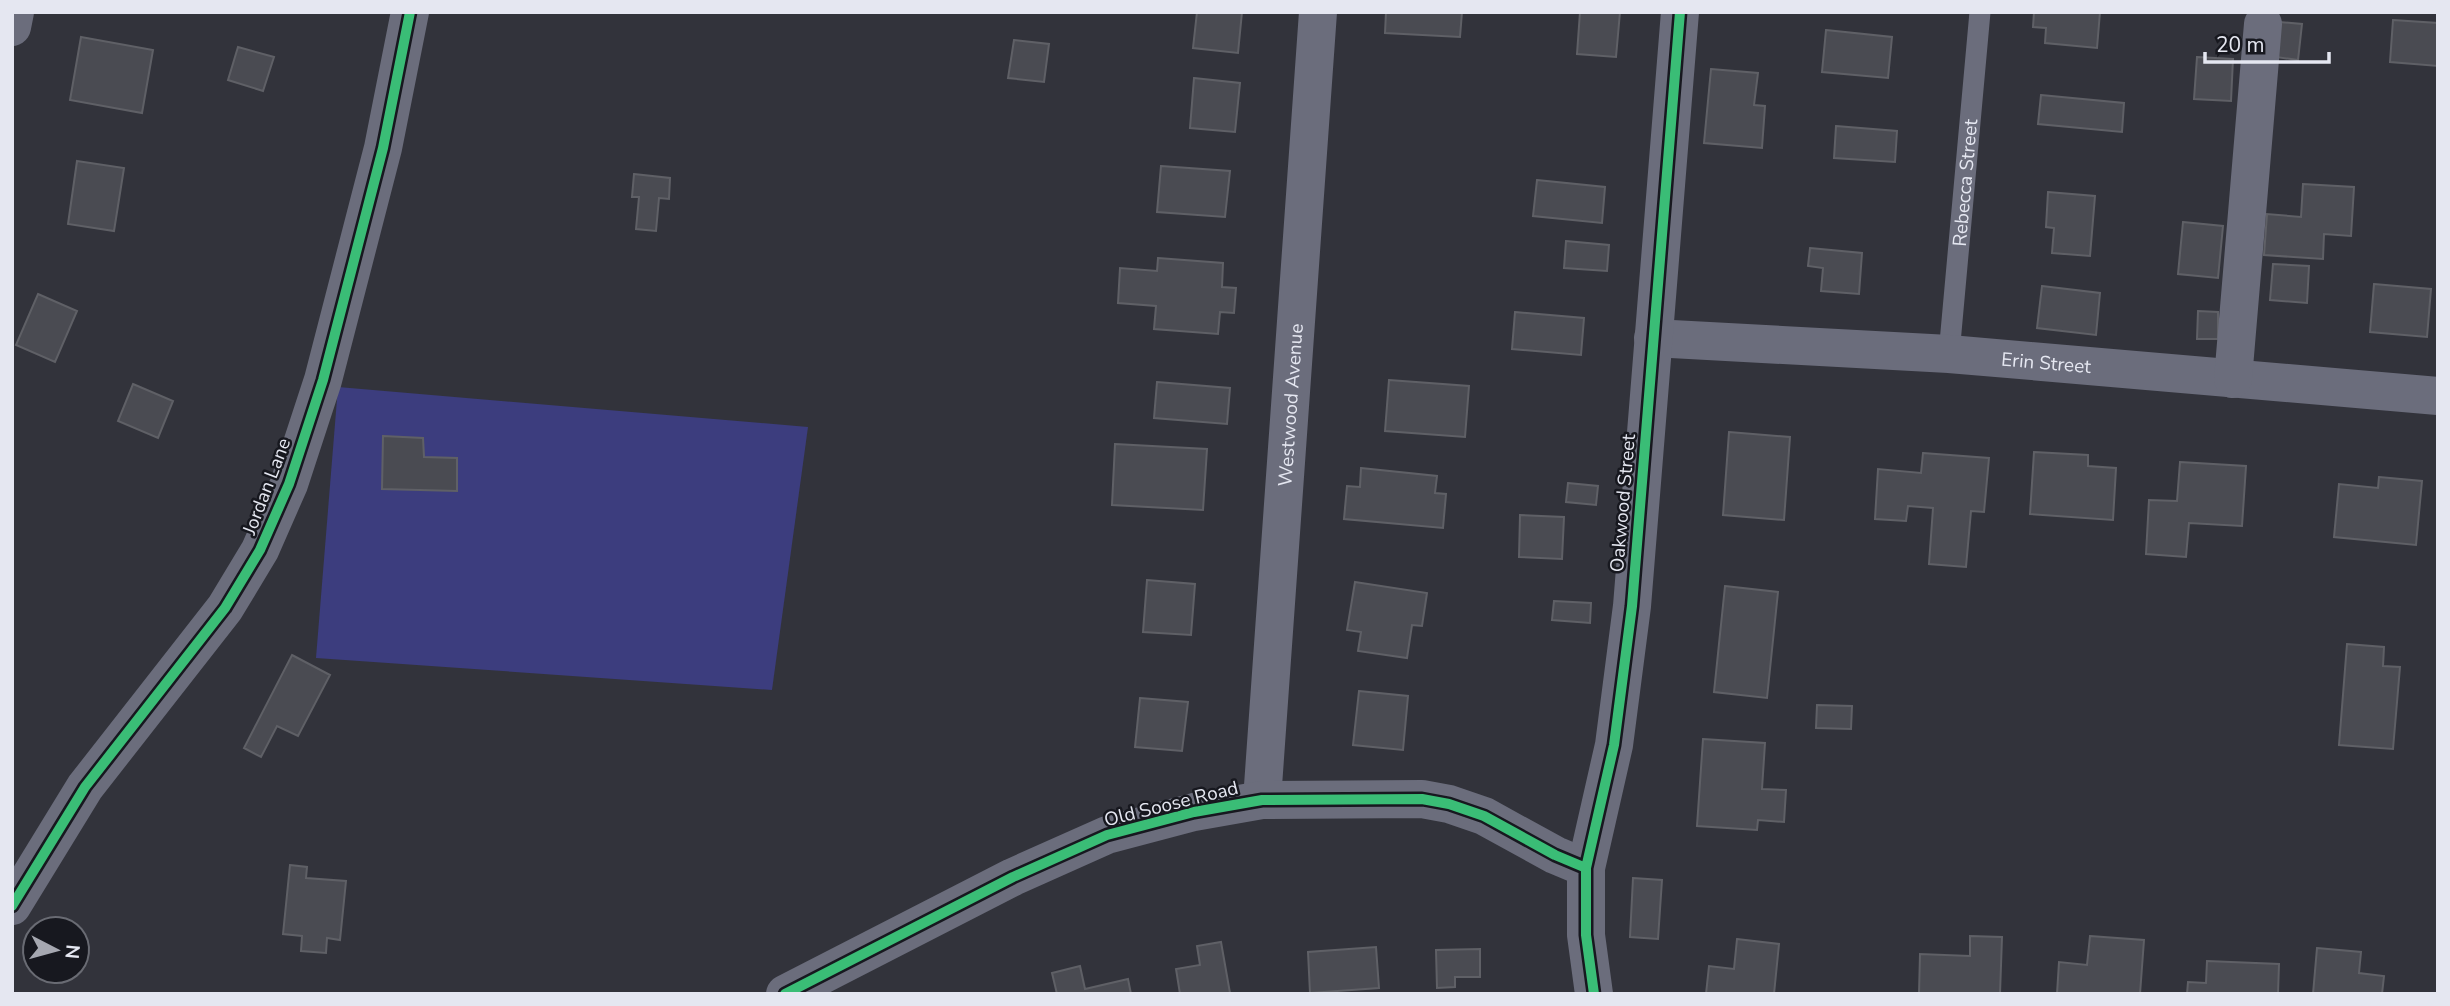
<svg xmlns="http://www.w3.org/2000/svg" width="2450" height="1006" font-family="'Nunito Sans',sans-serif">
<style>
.green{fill:#3c3d7e}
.building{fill:#4a4b52;stroke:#5f6066;stroke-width:2}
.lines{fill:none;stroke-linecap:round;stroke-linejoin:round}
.service{stroke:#6b6d7c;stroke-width:21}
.minor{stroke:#6b6d7c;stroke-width:38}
.cycleway-casing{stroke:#17181f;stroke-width:15}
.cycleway{stroke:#3abd76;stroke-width:10}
.labels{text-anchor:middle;stroke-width:5;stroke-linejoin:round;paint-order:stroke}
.street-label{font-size:19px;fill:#e5e7f1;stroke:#17181f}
</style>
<rect width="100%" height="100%" fill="#32333b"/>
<path class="green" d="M338,387L808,427L772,690L316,658Z"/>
<path class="building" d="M1197,12H1242L1238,53L1193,48Z
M1386,12H1462L1460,37L1385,33Z
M1580,12H1620L1616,57L1577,54Z
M2034,12H2100L2097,48L2045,43L2046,28L2033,27Z
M2393,20L2438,23V66L2390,62Z
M2279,22L2302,24L2298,60L2276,57Z
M1826,30L1892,37L1888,78L1822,72Z
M81,37L153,50L142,113L70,100Z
M1014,40L1049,44L1044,82L1008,78Z
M238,47L274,57L263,91L228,80Z
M2197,57L2233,59L2231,101L2194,99Z
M1711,69L1758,73L1754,105L1765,106L1762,148L1704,143Z
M1194,78L1240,83L1235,132L1190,128Z
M2041,95L2124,103L2122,132L2038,124Z
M1836,126L1897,131L1895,162L1834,158Z
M77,161L124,168L114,231L68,224Z
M1161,166L1230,171L1225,217L1157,212Z
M634,174L670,178L669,199L659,198L656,231L636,229L639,197H632Z
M1537,180L1605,187L1602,223L1533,216Z
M2303,184L2354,187L2351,236L2324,234L2323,259L2264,255L2267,214L2301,217Z
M2048,192L2095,196L2090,256L2052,253L2054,228L2046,227Z
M2183,222L2223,226L2218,278L2178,274Z
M1566,241L1609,245L1607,271L1564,268Z
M1810,248L1862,253L1859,294L1821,291L1823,268L1808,266Z
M1158,258L1223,263L1222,287L1236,288L1234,313L1220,312L1218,334L1154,329L1156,306L1118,303L1120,268L1157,271Z
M2273,264L2309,266L2307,303L2270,300Z
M2374,284L2431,289L2427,337L2370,332Z
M2042,286L2100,293L2096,335L2037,328Z
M38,294L77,311L55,362L16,345Z
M2198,311L2218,312V339H2197Z
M1515,312L1584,318L1581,355L1512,349Z
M1389,380L1469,386L1465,437L1385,431Z
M1157,382L1230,388L1227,424L1154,418Z
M133,384L173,401L158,438L118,421Z
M1729,432L1790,437L1784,520L1723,515Z
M383,436L423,438L424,457L457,458V491L382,489Z
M1115,444L1207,449L1203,510L1112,505Z
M2034,452L2088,455V466L2116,468L2113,520L2030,514Z
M1923,453L1989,458L1984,512L1971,511L1966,567L1929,564L1933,508L1908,506L1906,521L1875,519L1878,469L1921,473Z
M2180,462L2246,466L2242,526L2189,523L2186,557L2146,554L2149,500L2177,501Z
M1361,468L1437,476L1435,493L1446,494L1443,528L1344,519L1347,486L1360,487Z
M2379,477L2422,481L2416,545L2334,537L2339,484L2378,488Z
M1568,483L1598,486L1596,505L1566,502Z
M1520,515L1564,517L1562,559L1519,557Z
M1147,580L1195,584L1191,635L1143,632Z
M1355,582L1427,593L1422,626L1412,625L1407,658L1358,651L1361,632L1347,630Z
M1725,586L1778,592L1767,698L1714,692Z
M1554,601L1591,603L1590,623L1552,620Z
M2347,644L2384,647L2383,666L2400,667L2393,749L2339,745Z
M292,655L330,675L298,736L277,726L261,757L244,748Z
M1359,691L1408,696L1403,750L1353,745Z
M1140,698L1188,702L1182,751L1135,747Z
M1817,705L1852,706L1851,729L1816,728Z
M1703,739L1765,743L1762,789L1786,790L1784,822L1758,820L1757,830L1697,826Z
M290,865L307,867L306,878L346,881L340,940L327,938L326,953L301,951L302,936L283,934Z
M1633,878L1662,880L1658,939L1630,937Z
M1970,936L2002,937L2000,994H1919L1920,954L1970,956Z
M2090,936L2144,940L2140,994H2057L2059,962L2087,965Z
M1737,939L1779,944L1774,994H1706L1709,966L1734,969Z
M1221,942L1230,993L1180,994L1176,969L1200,965L1197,946Z
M1376,947L1379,988L1310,993L1308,952Z
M2317,948L2361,952L2359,973L2384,976L2382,994H2313Z
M1480,949V977H1455V987L1437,988L1436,950Z
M2207,961L2279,964L2278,994H2187L2188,982L2206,983Z
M1080,966L1085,989L1128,979L1131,994H1057L1052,973Z"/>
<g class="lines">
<path class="service" id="s1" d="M1949,354L1980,12"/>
<g class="minor">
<path d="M12,27L15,12"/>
<path id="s2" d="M1653,338L1949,354L2438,396"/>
<path d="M2233,379L2263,24"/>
<path id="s3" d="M1262,800L1318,12"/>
<path d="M12,906L85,787L225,608L260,550L289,484L323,380L383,148L410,12"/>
<path d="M785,994L1013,877L1107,835L1194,812L1262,800L1422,799L1449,804L1484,816L1555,855L1586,868"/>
<path d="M1594,994L1586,935V868L1614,745L1632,606L1680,12"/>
</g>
<g class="cycleway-casing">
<path id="cycleway" d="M12,906L85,787L225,608L260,550L289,484L323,380L383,148L410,12
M785,994L1013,877L1107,835L1194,812L1262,800L1422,799L1449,804L1484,816L1555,855L1586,868
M1594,994L1586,935V868L1614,745L1632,606L1680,12"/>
</g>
<use href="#cycleway" class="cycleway"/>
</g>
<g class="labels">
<g class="street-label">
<text dy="7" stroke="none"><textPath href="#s1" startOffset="172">Rebecca Street</textPath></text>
<text dy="7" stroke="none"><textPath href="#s2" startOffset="394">Erin Street</textPath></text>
<text dy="7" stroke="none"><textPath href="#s3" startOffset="396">Westwood Avenue</textPath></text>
<text transform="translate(266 486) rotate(-69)" y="7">Jordan Lane</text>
<text transform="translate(1622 503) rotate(-85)" y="7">Oakwood Street</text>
<text transform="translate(1171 803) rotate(-14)" y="7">Old Soose Road</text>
</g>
</g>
<rect width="2450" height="1006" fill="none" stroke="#e5e7f1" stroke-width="28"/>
<g transform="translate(56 950) rotate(96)"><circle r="33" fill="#17181f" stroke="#696b73" stroke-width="2"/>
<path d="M0-5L12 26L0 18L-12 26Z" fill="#a6a8b1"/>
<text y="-10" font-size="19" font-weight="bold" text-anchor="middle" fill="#e5e7f1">N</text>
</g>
<path d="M2205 52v10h124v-10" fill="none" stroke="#e5e7f1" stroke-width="3.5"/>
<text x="2216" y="52" font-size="21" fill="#e5e7f1" stroke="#17181f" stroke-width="5" paint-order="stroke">20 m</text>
</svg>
